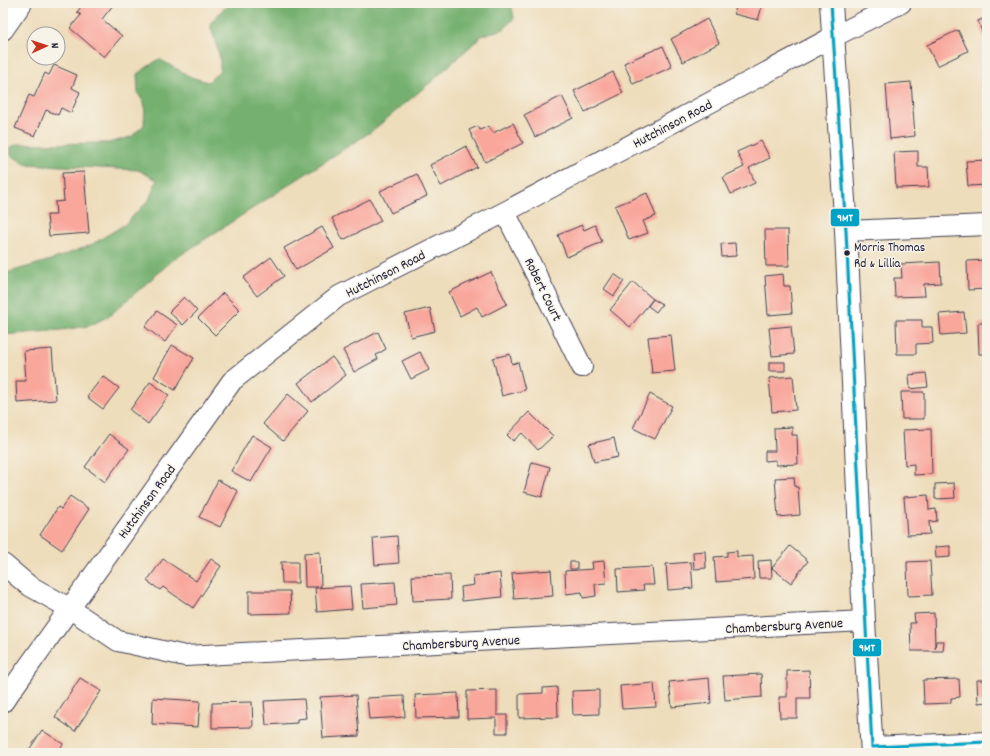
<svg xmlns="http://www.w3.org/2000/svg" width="990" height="756" font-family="Dekko,sans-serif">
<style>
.forest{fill:#74b06f;stroke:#4b6955}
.building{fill:#f9a69b}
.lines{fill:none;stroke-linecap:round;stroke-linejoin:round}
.minor-casing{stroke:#413e4e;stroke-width:22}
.major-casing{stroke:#413e4e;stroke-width:24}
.minor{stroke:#fff;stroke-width:20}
.major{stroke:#fff;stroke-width:22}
.bus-1-casing{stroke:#f7f3e8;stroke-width:6}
.bus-1{stroke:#02a2c7;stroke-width:3}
.bus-dot{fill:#22223b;stroke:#f7f3e8;stroke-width:1.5}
.labels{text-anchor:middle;stroke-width:3;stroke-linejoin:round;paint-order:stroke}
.bus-label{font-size:13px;fill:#22223b;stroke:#f7f3e8;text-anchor:start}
.street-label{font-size:14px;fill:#22223b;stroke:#f7f3e8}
.line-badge{stroke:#f7f3e8;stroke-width:1.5}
.badge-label{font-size:11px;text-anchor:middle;font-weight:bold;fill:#fff}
</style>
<rect width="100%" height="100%" fill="#f7f3e8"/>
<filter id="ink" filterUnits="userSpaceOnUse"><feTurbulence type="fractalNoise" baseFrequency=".025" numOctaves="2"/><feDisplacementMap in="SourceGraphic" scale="8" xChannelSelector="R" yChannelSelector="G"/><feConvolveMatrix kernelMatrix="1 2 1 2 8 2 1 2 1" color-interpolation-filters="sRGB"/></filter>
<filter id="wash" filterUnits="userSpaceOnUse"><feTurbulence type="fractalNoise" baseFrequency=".012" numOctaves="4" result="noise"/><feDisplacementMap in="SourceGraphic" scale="16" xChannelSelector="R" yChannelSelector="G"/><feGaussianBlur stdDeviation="0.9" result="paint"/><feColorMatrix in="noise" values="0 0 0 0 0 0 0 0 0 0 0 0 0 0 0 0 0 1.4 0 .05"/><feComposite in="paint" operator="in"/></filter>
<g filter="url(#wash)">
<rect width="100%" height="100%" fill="#edb"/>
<path class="forest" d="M231,3H511L514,18L504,29L483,35L432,81L372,131L173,260L109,316L89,326L61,330L3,335V274L54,259L91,245L124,225L149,200L157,180L138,170L25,164L11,155V147L18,144L108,143L131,137L144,125L145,105L138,93L137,74L159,59L191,77L208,82L220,70V58L210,24L225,7Z"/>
<g id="blocks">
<path class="building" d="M84,3L114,4L102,19L122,36L104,57L70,28L81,15L77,12Z
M737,3H763L758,20L734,14Z
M987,17V46L978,21Z
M707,19L719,43L683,62L671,39Z
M958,30L968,51L937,66L927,45Z
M663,46L672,67L633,84L624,63Z
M54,65L77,75L72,88L80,92L71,113L61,108L58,115L46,110L35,136L15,128L29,95L34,97L45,73L49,75Z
M613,72L623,93L585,112L574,91Z
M911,82L915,136L890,139L886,84Z
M562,96L573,118L535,137L524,115Z
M513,123L523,143L485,162L469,130L478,126L480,130L489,126L493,133Z
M761,141L770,158L749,168L755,183L731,194L723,177L744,167L737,152Z
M466,146L477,167L441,186L430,165Z
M918,151V167H928L929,187L896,188L894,152Z
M987,160V185L968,186L966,161Z
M84,172L89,233L49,236L47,215H56L55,202L64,201L62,173Z
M417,174L427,196L391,213L380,191Z
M647,193L656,216L643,221L648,233L629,240L615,206Z
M370,199L381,221L343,240L332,218Z
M582,225L584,230L595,225L602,242L567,257L558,235Z
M322,227L334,248L296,270L284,248Z
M765,230H788L789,266H766Z
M735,243L736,256L722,257L721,244Z
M271,257L284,276L257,296L243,278Z
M987,260V289L968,290L967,261Z
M940,262L941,283L924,284L925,296L895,297L894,278H902L901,264Z
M491,272L507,304L482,317L477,307L460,316L449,292Z
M614,274L624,281L614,296L604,289Z
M783,274L784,286H790L792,313L768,315L765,276Z
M633,282L653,299L630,327L610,310Z
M223,293L240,310L215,335L198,318Z
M184,297L197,311L183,325L169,312Z
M653,299L662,304L656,312L648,306Z
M430,308L435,331L411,337L405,314Z
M157,311L177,325L165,342L145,327Z
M964,312L966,333L941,335L939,314Z
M896,320H922V327H932L933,343L916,344V354H897Z
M978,323H987V354H979Z
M791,326L794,354L772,356L769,328Z
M378,332L386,349L376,355L378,359L354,372L343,350Z
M671,335L675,371L652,373L648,337Z
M172,345L194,358L175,390L154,377Z
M52,349L56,400L17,403L16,381H26L24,351Z
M420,352L429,370L411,379L402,361Z
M510,354L512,364L518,362L525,390L502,396L493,358Z
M332,357L346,375L312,402L298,383Z
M769,362H785V371H769Z
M926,373L928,387L910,389L909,375Z
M103,376L119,388L103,409L87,397Z
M793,376L796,410L772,412L769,378Z
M150,382L169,395L148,424L130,410Z
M901,392H924V419H902Z
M288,394L308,411L283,441L263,424Z
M650,394L672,406L655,439L633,428Z
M529,412L553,436L538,450L522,433L513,441L507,435Z
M792,427V435H797L798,464L776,465V460L765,461V451H775L774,428Z
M931,429L932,474L914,475V464L905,465L903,430Z
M109,434L129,449L105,482L85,467Z
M252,435L272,447L251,482L231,471Z
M614,438L618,457L594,462L589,444Z
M532,462L550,467L542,497L524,492Z
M794,477L795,487H798L800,515L778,517L775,478Z
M218,480L238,491L220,527L199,517Z
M954,483L955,498L935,499V484Z
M928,495L929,510L936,509L937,521L929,522L930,534L907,535L904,497Z
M70,496L89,509L62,550L40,535L58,507L61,509Z
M397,536L399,563L375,565L373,538Z
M790,546L808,561L791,583L772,568Z
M950,546V557L936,558L935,547Z
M705,551L706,568L694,569L693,552Z
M737,551V557L753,556L754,579L716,582L714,557L727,556V552Z
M320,552L321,587H305L304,553Z
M163,559L196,581L211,559L221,566L193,608L163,587L160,590L147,581Z
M771,560L772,578H759L758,561Z
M604,561L606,583L595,584L596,596L583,598L582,592L566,594L565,571L593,569L592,562Z
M930,561L932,595L908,596L907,562Z
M281,562H298V583H282Z
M570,562H577V569H570Z
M691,562L693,588L668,590L666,564Z
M652,567L654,585H643L644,590L618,592L617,569Z
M551,570L553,596L514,599L512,573Z
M500,573L502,597L462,601L461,587L474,585L473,576Z
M450,575L451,599L413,601L412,576Z
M395,582L397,605L363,608L361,584Z
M350,586L352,609L317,612L315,588Z
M249,591H290L291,613L249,614Z
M934,613L935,648L936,641H944L943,651H911L910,623H915L914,614Z
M809,670L810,698H797V718H780L779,697H787V671Z
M761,674L762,697L725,700L723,676Z
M80,678L101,691L75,731L55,717Z
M709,678L711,703L672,707L669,682Z
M959,679L960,697L951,698V703L924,704L923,680Z
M977,680H987V702L978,703Z
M654,683L656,707L622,709L620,686Z
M557,687L558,717L519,718V694L543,693V688Z
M497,690V715H507V733H496V718L467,719V691Z
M599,690V714L573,715L572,691Z
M458,693L459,717L416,718L415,695Z
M356,695L359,736L323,738L320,697Z
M404,696L405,717L369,719L367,698Z
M153,698L200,701L198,727L152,724Z
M304,699L306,718L297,719V723L266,725L264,701Z
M252,702L253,727L212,728V703Z
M42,730L63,744L57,753H27Z"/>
</g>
</g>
<g filter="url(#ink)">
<use href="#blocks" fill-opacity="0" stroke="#413e4e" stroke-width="1"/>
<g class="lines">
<g class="minor-casing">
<path id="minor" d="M3,30L22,3
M505,212L582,367
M846,231L987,225
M3,564L28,585L69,608L118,641L185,656L864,621
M3,702L232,381L339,296L505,212L833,37L901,3
M872,747L987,742"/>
</g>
<g class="major-casing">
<path id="major" d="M831,3L846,231L864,621L872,753"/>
</g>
<use href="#minor" class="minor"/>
<use href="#major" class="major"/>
<g class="bus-1-casing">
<path id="bus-1" d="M831,3L846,231L872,747L987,742"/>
</g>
<use href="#bus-1" class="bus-1"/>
</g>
</g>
<circle class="bus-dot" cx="847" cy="253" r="3.5"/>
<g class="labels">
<g class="bus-label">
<text x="854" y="251">Morris Thomas<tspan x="854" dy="16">Rd &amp; Lillia</tspan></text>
</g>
<g class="street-label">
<text transform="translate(672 123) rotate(-28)" y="5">Hutchinson Road</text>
<text transform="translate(385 273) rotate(-27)" y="5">Hutchinson Road</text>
<text transform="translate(544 289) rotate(64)" y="5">Robert Court</text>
<text transform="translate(146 501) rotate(-54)" y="5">Hutchinson Road</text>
<text transform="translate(784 625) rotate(-3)" y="5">Chambersburg Avenue</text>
<text transform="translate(461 642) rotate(-3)" y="5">Chambersburg Avenue</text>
</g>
</g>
<g class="line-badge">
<rect x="830" y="208" width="30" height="19" rx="4" fill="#02a2c7"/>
<rect x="852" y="638" width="30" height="19" rx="4" fill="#02a2c7"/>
</g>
<g class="badge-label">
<text x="845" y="221">9MT</text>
<text x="867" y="651">9MT</text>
</g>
<rect width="990" height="756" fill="none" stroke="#f7f3e8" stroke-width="16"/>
<g transform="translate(46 46) rotate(87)"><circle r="19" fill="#f7f3e8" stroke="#a29fa3"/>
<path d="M0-3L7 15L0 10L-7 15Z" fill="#c8321e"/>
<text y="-6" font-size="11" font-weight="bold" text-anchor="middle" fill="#22223b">N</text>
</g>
</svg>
